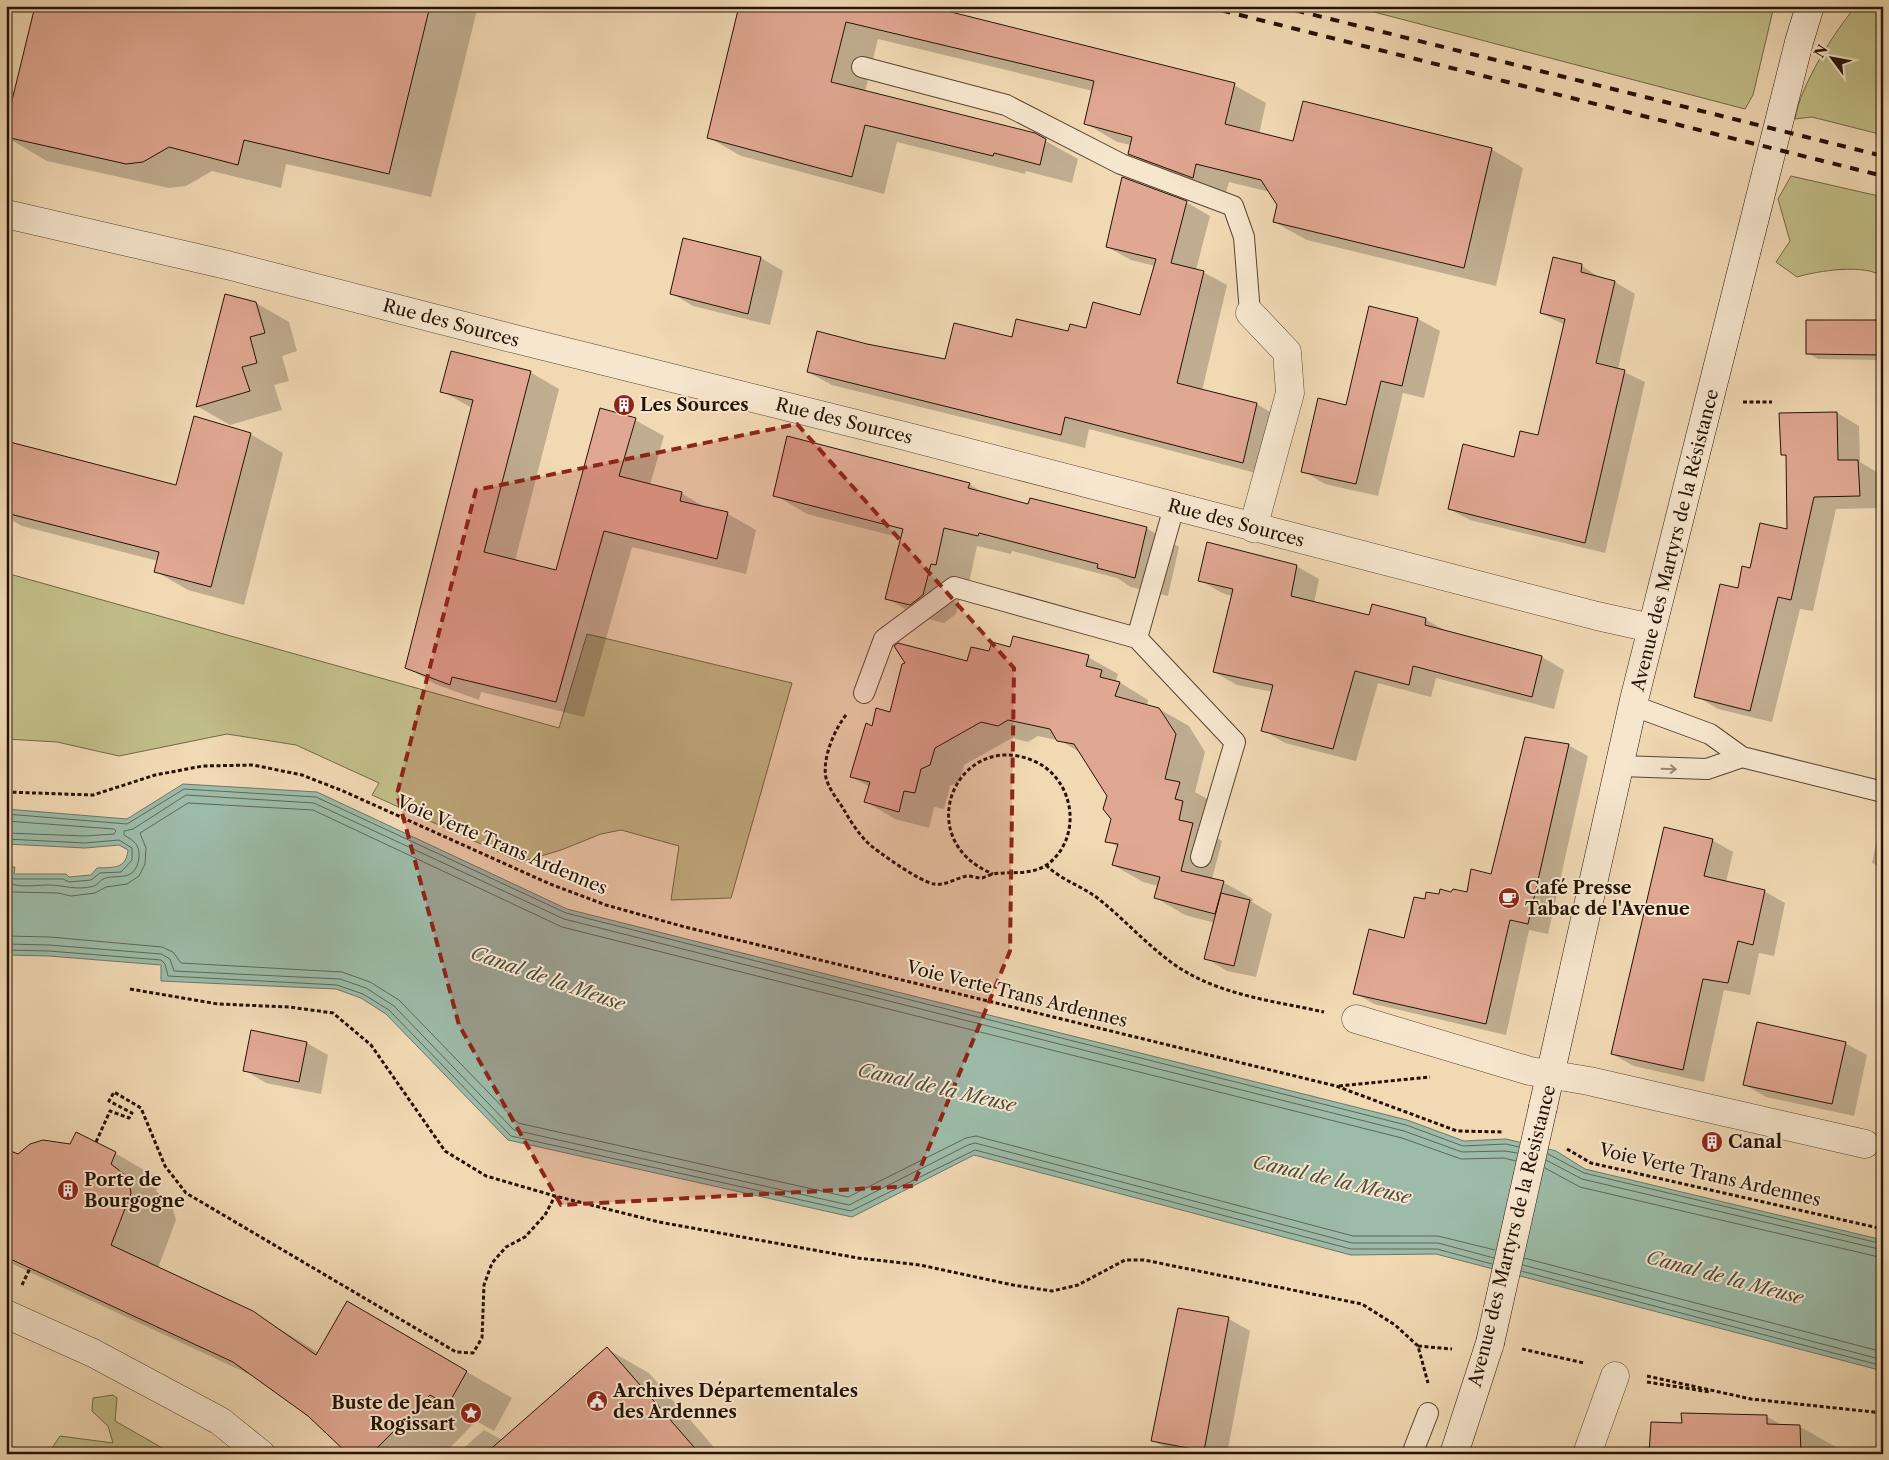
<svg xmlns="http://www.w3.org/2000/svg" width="1889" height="1460" font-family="'Libre Caslon Text',serif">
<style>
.green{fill:#c1bd88;stroke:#736846}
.water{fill:#9cbba8;stroke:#6c7767}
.shadow{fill:#0003}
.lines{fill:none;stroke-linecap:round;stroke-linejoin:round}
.shore{stroke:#606656;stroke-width:1}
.building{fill:#e0a792;stroke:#251205}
.lane-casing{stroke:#584431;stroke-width:22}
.street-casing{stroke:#584431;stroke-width:29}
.secondary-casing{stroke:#251205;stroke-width:29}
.path{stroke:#251205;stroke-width:3;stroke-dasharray:4 2.5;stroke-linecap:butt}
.lane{stroke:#f6e6ce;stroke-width:20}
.street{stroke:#f6e6ce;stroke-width:28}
.secondary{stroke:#f6e6ce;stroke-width:28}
.rail{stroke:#251205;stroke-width:4;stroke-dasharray:9 9;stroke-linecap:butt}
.secondary-bridge-casing{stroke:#251205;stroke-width:29;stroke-linecap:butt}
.secondary-bridge{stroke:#f6e6ce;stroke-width:28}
.oneway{stroke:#988774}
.marked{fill:#8f2418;fill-opacity:0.2;stroke:#8f2418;stroke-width:4;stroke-dasharray:10 6;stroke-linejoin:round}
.labels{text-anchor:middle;stroke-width:4;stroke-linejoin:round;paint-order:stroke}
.street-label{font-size:18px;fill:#251205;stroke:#f6e6ce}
.poi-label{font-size:18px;font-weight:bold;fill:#251205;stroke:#f6e6ce;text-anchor:start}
.water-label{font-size:19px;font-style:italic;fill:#4f4d3e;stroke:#f6e6ce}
</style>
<rect width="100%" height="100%" fill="#f1d9b4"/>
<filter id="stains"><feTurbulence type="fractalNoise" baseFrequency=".004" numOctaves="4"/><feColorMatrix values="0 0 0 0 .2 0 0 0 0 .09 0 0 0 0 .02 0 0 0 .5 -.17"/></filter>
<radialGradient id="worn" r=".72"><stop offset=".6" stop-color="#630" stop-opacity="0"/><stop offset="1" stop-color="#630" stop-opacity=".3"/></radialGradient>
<path class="green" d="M1351,6H1774L1753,95L1745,109Z
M1856,6H1883V135L1812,117L1795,119C1800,86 1834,32 1856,6Z
M1791,176L1883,197V277C1866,263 1817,271 1797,277L1776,262L1790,241L1778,199Z
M6,573L559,728L587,634L792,683L731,898L671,900L679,846L621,830L601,834L561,850L521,862L372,795L379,783L296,745L227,734L119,756L57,742L6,739Z
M113,1395L117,1398L115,1421L173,1454H48L60,1436L113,1443L108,1426L92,1411L93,1398Z"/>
<path class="water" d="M183,784L317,792L567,909L1407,1120L1464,1141L1506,1139L1556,1151L1585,1169L1883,1240V1371L1436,1254L1351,1255L974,1155L852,1217L508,1140L386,1014L361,998L336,989L161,981V965L49,956L6,955V867H15L14,874H66L69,877L91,875L97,868C113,867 126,870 128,850L119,845L85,848L6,844V809L127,819Z"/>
<path class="shadow" d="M37,6H478L431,197L286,164L281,188L212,171L186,186L169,188L47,161L6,137Z
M740,6H922L1234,85L1266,103L1259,134L1294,143L1491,149L1523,168L1496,286L1307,240L1274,222L1279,205L1270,192L1229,182L1225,196L1161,172L1129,153L1131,145L1117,142L1085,123L1093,91L878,39L865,92L1035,135L1078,159L1072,183L1026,171L1025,174L897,142L884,194L741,156L708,137Z
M1186,202L1210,216L1196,270L1203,272L1227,285L1202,391L1257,404L1280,418L1267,476L1089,429L1085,448L832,385L808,372L866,345L946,360L1013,339L1069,333L1141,316L1155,266L1131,260L1107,247Z
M761,258L783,271L770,325L693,306L671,293Z
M1582,266L1602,279L1615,282L1635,294L1618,369L1645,382L1605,553L1470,520L1449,509L1515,458L1539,437L1565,325L1541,313Z
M256,303L289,322L297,351L282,356L289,381L274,385L282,410L230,425L197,406Z
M1418,319L1440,331L1424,398L1403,393L1378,496L1325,484L1303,471L1347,406Z
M1883,322V360L1818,359L1807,353Z
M530,372L559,389L515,561L556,571L635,420L664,436L650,485L681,493L708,509L728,514L756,530L746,574L632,547L584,717L481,692L479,700L435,684L406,667L472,408L442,391Z
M1837,413L1859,426L1860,462L1880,474L1882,508L1836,509L1813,611L1800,609L1772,722L1718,709L1696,696L1739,589L1751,569L1788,531L1787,457L1782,454Z
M250,434L283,453L244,605L188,590L155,571L158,561L22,526L6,517V442L177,486Z
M969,484L987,495L1029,506L1146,528L1179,547L1168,596L1131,587L1117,578L1012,551L1011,554L977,546L969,583L964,582L956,614L944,623L919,617L886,598L902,538L807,514L775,495Z
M1296,566L1319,579L1314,603L1369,616L1372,605L1426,620L1448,632L1542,657L1564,670L1554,709L1436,678L1431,697L1378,683L1356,761L1285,743L1263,730L1273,692L1237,685L1214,672L1232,596L1222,593L1200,580Z
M1011,648L1088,657L1118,674L1116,680L1148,700L1147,706L1159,709L1189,726L1205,752L1195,792L1209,800V833L1222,841L1212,879L1223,882L1253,899L1252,902L1272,914L1256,977L1227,971L1206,958L1215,923L1185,915L1156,898L1159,886L1143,882L1113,865L1118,847L1107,841L1113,819L1108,796L1081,753L1061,741L1038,736L1028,742L1012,738L964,765L960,781L950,786L944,809L934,807L929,828L895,819L866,802L870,787L852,777L873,727L968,663L990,652Z
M1568,745L1588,756L1548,934L1529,930L1506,1035L1374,1004L1355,993L1405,940L1425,901L1452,893L1467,894L1492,876Z
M1881,821H1883V869L1872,863Z
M1712,840L1733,852L1726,882L1764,891L1785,903L1774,956L1759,953L1750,995L1724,990L1704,1082L1634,1066L1612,1054Z
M307,1043L328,1055L321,1094L266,1083L244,1070Z
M1845,1043L1867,1055L1854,1116L1766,1097L1744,1084Z
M115,1153L161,1180L156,1191L171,1203L176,1220L158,1268L252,1312L319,1353L347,1303L512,1398L494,1431L476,1421L444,1454H350L309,1415L255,1377L6,1261V1178Z
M1179,1309L1229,1319L1250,1331L1227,1454H1182L1174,1452L1152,1440Z
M607,1349L649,1373L720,1454H457L484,1430L502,1440Z
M1766,1416L1783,1426H1799L1848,1454H1642L1643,1447L1651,1446L1684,1424Z"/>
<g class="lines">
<path class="shore" d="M6,814L127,824L184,789L316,797L566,913L1406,1125L1463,1146L1506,1144L1519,1147
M6,821L114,829L116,831L114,834L85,836L6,833
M6,839L85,843L119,840L132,848V860L121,872L100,873L91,880L69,882L63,879H14L6,872
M6,881C16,889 36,885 48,885C64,885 77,891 94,886C98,885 99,881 103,879C116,873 135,884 139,858C140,844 134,841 124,835V831L133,829L186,795L314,803L564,919L1404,1131L1462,1152L1505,1151L1517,1153
M6,890L14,892L58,893L71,896L95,893L106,887L127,884L139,876L145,864L146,848L140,833L188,803L313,810L562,927L1402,1138L1461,1159L1504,1158L1516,1161
M6,936L50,937L162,947L173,952L181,963L342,972L370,982L399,1000L518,1123L848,1197L966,1138L976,1136L1353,1236H1438L1495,1250
M6,944L49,945L161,954L170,959L174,971L340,979L366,988L394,1006L514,1130L849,1205L968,1145L975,1143L1352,1243H1438L1494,1258
M6,950L49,951L161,960L165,964L168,976L337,985L363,994L389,1010L511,1136L851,1211L975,1150L1351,1249H1437L1492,1264
M1548,1154L1584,1173L1883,1244
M1546,1160L1582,1179L1883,1250
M1545,1168L1580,1187L1883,1258
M1524,1258L1883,1352
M1523,1265L1883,1360
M1521,1271L1883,1366"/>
</g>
<path class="building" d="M35,6H430L389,174L244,140L238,165L169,147L143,162L126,164L6,137V125Z
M739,6H927L1235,83L1225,124L1293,141L1303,101L1492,148L1464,268L1273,222L1277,205L1261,180L1196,164L1193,178L1128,154L1132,137L1084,124L1094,81L846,22L831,82L1035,133L1046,139L1040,165L994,153L993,156L865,125L852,177L707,138Z
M1122,177L1187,201L1171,263L1204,271L1177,383L1257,403L1243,463L1065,417L1061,435L807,372L817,331L867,344L945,359L954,323L1012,337L1016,319L1068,331L1070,324L1086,328L1093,302L1140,315L1156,259L1106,247Z
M683,238L761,257L748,314L670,294Z
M1553,257L1582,264L1581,272L1615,281L1596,363L1625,370L1585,543L1448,509L1463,444L1514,457L1520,431L1538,435L1565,319L1540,313Z
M225,294L256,302L265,333L250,337L257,363L242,367L250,391L196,407Z
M1369,306L1418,318L1402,386L1381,381L1356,484L1301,472L1318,398L1346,405Z
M1806,320H1883V355L1806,354Z
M451,351L531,371L484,552L556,570L600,408L636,418L619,476L682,492L680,501L728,512L717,559L604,531L556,702L452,677L450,685L405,668L473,400L440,392Z
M1837,412L1838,460H1858L1860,496L1814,497L1791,600L1778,597L1750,711L1694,697L1720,584L1738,588L1742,566L1750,568L1760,523L1787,529L1786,455H1781L1779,413Z
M194,416L251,433L211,587L154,572L159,552L6,513V441L176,485Z
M787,436L970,483L968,488L1028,504L1030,498L1147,527L1135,578L1097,568L1098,564L979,533L978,536L944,528L936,565L931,564L923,595L910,605L885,599L903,529L773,496Z
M1207,542L1297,565L1291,596L1369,615L1372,604L1426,618L1425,625L1542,656L1532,697L1413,666L1409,685L1355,671L1333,749L1261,731L1273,685L1213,672L1233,589L1198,581Z
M1013,636L1089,655L1086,666L1102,670L1100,677L1120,682L1115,696L1159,708L1176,734L1165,779L1180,782L1175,799L1183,801L1179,820L1193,823L1181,871L1224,881L1215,914L1154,898L1160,877L1112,865L1118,844L1105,842L1111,819L1103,809L1107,796L1074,744L1057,741L1050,729L1008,720L998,726L981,722L935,748L930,765L921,769L915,793L904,791L899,812L864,802L870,782L850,777L866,723L872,726L876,708L890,712L902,664L905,663L894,646L898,643L967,661L971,647L989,651L992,642L1010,647Z
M1525,737L1569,744L1528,924L1510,920L1486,1024L1353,994L1369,929L1404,938L1414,897L1425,899L1426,892L1439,894L1440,889L1451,892L1453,889L1467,892L1471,869L1491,874Z
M1664,827L1713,839L1704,876L1765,890L1753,945L1738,941L1728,983L1703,979L1683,1070L1611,1054Z
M1221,893L1250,900L1234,966L1204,959Z
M1757,1022L1846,1042L1832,1104L1743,1085Z
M251,1030L307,1042L299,1082L243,1071Z
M76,1132L116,1152L111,1164L125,1175L129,1182L131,1193L111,1245L253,1311L316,1355L347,1301L467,1371L448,1405L430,1395L371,1454H348L308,1416L233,1362L6,1257V1149L18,1154L30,1144L43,1140L70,1144Z
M1178,1308L1229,1317L1204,1451L1151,1441Z
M607,1347L700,1454H485Z
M1681,1413L1767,1415V1424L1800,1425L1801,1454H1649L1651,1422L1682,1423Z"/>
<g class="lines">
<g class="lane-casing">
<path id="lane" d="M862,67L1006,105L1121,164L1233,206L1244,237L1250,313
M1137,638L1235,742L1201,857
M864,693L884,639L954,587L1137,638L1174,507
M1634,706L1710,734L1742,757L1883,792
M1621,766L1707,769L1742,757
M1412,1454L1428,1413"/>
</g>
<g class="street-casing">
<path id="street" d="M6,214L227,265L515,339L901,435L1597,616L1651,628
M1250,313L1287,352L1290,393L1253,528
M1356,1019L1530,1071L1589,1081L1865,1144
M6,1314L93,1353L220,1421L261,1454
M1587,1454L1615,1376"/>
</g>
<g class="secondary-casing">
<path id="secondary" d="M1543,1107L1634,700L1799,42L1810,6
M1454,1454L1490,1343"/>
</g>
<path class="path" d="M1743,402H1772
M846,715C834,730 822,759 826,778C829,789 837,799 843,808C849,819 858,833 867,842C876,851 922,883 934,884C945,886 956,878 967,876C972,876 977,878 982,878C986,877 989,875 993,874C1012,871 1031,876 1048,864C1083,837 1075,779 1034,761C958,728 908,839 993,874
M6,792L93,795L155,775L203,766L253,765L302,775L343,791L550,884L606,905L685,927L1336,1086L1457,1131L1504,1132
M1046,865C1062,881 1083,886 1100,900C1126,921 1148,946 1175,965C1218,995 1274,1001 1324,1012
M130,989L218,1004L289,1007L333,1013L371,1045L445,1151L486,1176L555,1196L659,1222L858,1258L920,1265L1013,1285L1052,1291L1078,1285L1125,1260H1144L1362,1304L1395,1325L1418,1346L1428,1383
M1339,1086L1430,1077
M96,1142L110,1111L129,1118L132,1113L109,1101L114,1092L141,1108L165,1166L186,1193L456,1352L473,1353L482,1338L484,1285L492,1263L506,1247L525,1237L545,1215L555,1196
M1567,1149L1591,1163L1883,1229
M22,1285L30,1268
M1418,1346L1452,1349
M1522,1349L1584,1363
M1647,1376L1751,1399L1883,1413
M1647,1382L1710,1392"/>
<use href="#lane" class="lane"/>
<use href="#street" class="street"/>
<use href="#secondary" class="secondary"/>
<path class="rail" d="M1204,6L1883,176
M1278,6L1883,156"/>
<g class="secondary-bridge-casing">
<path id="secondary-bridge" d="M1490,1343L1543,1107"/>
</g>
<use href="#secondary-bridge" class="secondary-bridge"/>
</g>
<defs><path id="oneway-shaft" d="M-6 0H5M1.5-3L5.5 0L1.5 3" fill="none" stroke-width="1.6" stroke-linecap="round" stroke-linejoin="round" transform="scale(1.25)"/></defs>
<use class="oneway" href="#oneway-shaft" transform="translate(1669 769) rotate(2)"/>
<path class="marked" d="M797,424L1014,668L1010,951L913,1186L561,1205L459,1025L397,794L476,490Z"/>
<defs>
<g id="building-disc" transform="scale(1.125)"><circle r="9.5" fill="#8f2418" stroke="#f6e6ce"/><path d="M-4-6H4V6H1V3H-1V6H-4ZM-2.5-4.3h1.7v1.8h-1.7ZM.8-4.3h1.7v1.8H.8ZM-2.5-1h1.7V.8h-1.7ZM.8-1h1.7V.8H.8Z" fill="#fff"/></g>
<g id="cafe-disc" transform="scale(1.125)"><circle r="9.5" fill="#8f2418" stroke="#f6e6ce"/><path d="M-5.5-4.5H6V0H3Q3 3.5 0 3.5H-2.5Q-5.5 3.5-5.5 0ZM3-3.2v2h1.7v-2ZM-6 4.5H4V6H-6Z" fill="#fff"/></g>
<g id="civic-disc" transform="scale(1.125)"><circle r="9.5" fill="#8f2418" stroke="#f6e6ce"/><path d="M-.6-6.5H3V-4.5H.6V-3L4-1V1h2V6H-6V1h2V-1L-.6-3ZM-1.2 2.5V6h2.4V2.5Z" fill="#fff"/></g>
<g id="sight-disc" transform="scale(1.125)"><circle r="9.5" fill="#8f2418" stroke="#f6e6ce"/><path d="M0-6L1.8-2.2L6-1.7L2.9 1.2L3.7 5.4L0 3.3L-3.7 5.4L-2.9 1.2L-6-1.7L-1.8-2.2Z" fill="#fff"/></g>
</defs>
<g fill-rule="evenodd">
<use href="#building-disc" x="624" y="405"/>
<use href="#cafe-disc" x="1509" y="898"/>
<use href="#building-disc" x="1712" y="1142"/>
<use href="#building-disc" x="68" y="1190"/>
<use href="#civic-disc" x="597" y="1401"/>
<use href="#sight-disc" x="471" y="1413"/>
</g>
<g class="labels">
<g class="street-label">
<text transform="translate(451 323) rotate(15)" y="6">Rue des Sources</text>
<text transform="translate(844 421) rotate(14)" y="6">Rue des Sources</text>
<text transform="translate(1236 523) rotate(15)" y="6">Rue des Sources</text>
<text transform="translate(1675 540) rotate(-76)" y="6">Avenue des Martyrs de la Résistance</text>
<text transform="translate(502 845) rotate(23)" y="6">Voie Verte Trans Ardennes</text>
<text transform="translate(1017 994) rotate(14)" y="6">Voie Verte Trans Ardennes</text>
<text transform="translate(1710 1175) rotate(13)" y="6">Voie Verte Trans Ardennes</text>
<text transform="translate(1512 1236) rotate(-76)" y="6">Avenue des Martyrs de la Résistance</text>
</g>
<g class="poi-label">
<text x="640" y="411">Les Sources</text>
<text x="1525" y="894">Café Presse<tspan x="1525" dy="21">Tabac de l'Avenue</tspan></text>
<text x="1728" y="1148">Canal</text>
<text x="84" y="1186">Porte de<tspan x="84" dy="21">Bourgogne</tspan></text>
<text x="613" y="1397">Archives Départementales<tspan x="613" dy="21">des Ardennes</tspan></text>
<text x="455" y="1409" text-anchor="end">Buste de Jean<tspan x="455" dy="21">Rogissart</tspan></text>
</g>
<g class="water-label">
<text transform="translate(548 978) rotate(19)" y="7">Canal de la Meuse</text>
<text transform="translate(937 1087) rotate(13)" y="7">Canal de la Meuse</text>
<text transform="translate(1332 1179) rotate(13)" y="7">Canal de la Meuse</text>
<text transform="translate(1725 1277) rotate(15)" y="7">Canal de la Meuse</text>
</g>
</g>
<rect width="1889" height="1460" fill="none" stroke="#f1d9b4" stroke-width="25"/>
<rect x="8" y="8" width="1874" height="1445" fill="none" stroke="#251205" stroke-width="2.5"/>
<rect x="12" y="12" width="1864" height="1435" fill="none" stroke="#251205"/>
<g transform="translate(1832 58) rotate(302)" stroke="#f6e6ce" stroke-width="4" paint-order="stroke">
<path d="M0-4L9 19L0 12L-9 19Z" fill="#251205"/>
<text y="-8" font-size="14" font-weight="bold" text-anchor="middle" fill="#251205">N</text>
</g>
<rect width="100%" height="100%" filter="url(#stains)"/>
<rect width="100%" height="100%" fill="url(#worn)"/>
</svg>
